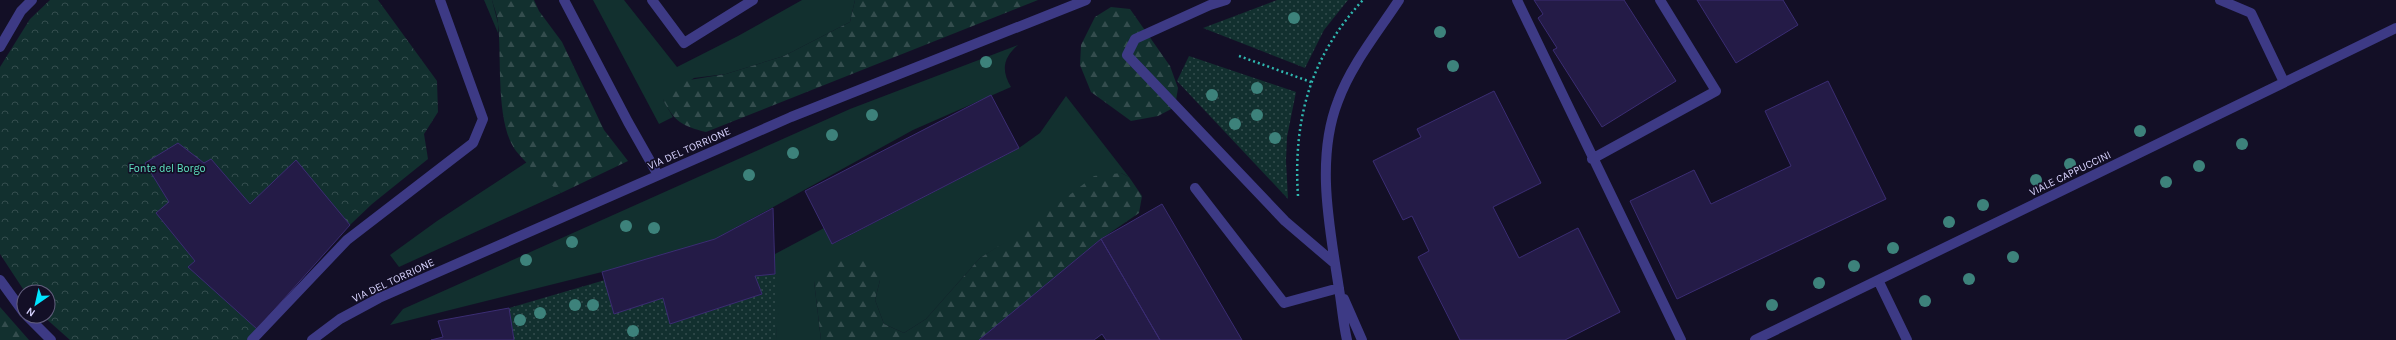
<svg xmlns="http://www.w3.org/2000/svg" width="2396" height="340" font-family="Karla,sans-serif">
<style>
.grass{fill:#12302f}
.forest{fill:url(#forest-firs)}
.park{fill:url(#park-crowns)}
.garden{fill:url(#garden-dots)}
.building{fill:#241b47;stroke:#3b2d73}
.lines{fill:none;stroke-linecap:round;stroke-linejoin:round}
.path{stroke:#2fb8b0;stroke-width:2.5;stroke-dasharray:2 3;stroke-linecap:butt}
.minor{stroke:#3d3a85;stroke-width:10}
.tree{fill:#3d827b}
.labels{text-anchor:middle;stroke-width:3.5;stroke-linejoin:round;paint-order:stroke}
.street-label{font-size:11px;fill:#d9d4ff;stroke:#130f26}
.park-label{font-size:11px;fill:#5fe0c0;stroke:#130f26}
</style>
<defs>
<pattern id="forest-firs" width="22" height="20" patternUnits="userSpaceOnUse"><rect width="22" height="20" fill="#12302f"/><path d="M5 1l3.5 6h-7zM16 11l3.5 6h-7z" fill="#344d4e"/></pattern>
<pattern id="park-crowns" width="20" height="18" patternUnits="userSpaceOnUse"><rect width="20" height="18" fill="#12302f"/><path d="M2 6a3 3 0 1 1 6 0M12 15a3 3 0 1 1 6 0" fill="none" stroke="#344d4e"/></pattern>
<pattern id="garden-dots" width="8" height="8" patternUnits="userSpaceOnUse"><rect width="8" height="8" fill="#12302f"/><path d="M2 2h.1M6 6h.1" fill="none" stroke="#344d4e" stroke-width="1.8" stroke-linecap="round"/></pattern>
</defs>
<rect width="100%" height="100%" fill="#130f26"/>
<path class="grass" d="M484,0H492L498,23V33Z
M593,0H624L677,67L738,36L802,0H855L850,22L784,56L726,74L694,78L663,100L673,117L659,124Z
M1018,45C1003,58 1001,70 1011,87L913,130L715,239L630,265L390,325L403,309L850,109Z
M1066,96L1129,177L1121,173L980,258L926,319L904,333L884,324L875,300L880,280L814,281L821,340H777L774,298L775,254L824,228L833,244L1019,148L1040,133Z
M527,162L561,193L399,267L390,255L437,221Z"/>
<path class="forest" d="M492,0H534L539,11L562,42L604,130L628,161L561,193C545,180 529,167 516,151C495,123 502,57 498,24C498,16 494,8 492,0Z
M855,0H1038L706,132C682,126 675,122 663,100L671,83L726,74L784,56L850,22Z
M1111,7L1130,9L1170,66L1178,88L1175,107L1158,116L1131,121L1091,92L1080,65L1081,45L1095,17Z
M1121,173L1129,177L1142,196L1139,213L1101,239L979,340H821L814,281L831,261L861,256L876,262L880,280L875,300L884,324L904,333L926,319L980,258L1027,228L1094,176Z
M0,307L29,340H0Z"/>
<path class="park" d="M50,0H378L437,81L438,112L424,134L428,159L372,204L249,321L257,329L247,340H70L43,316H48V292H25L0,254V67L30,19Z"/>
<path class="garden" d="M1277,0H1348L1324,30L1305,68L1203,28Z
M1189,56L1296,92L1287,137L1286,161L1288,199L1177,81Z
M775,274L777,340H514L509,308L605,280L614,314L663,298L670,324L762,294L755,276Z"/>
<path class="building" d="M1534,0H1624L1676,81L1602,127L1553,50L1557,48L1538,18L1543,14Z
M1697,0H1783L1798,25L1736,63Z
M1828,81L1886,199L1677,299L1630,201L1694,170L1711,204L1791,166L1765,111Z
M1494,91L1541,183L1493,207L1519,258L1578,228L1620,312L1565,340H1460L1418,257L1429,251L1412,216L1403,220L1373,161L1421,137L1417,129Z
M991,95L1019,148L832,244L805,191Z
M178,143L204,163L211,159L250,204L296,160L350,225L257,329L188,267L195,261L156,213L169,202L145,163Z
M1162,204L1242,340H1160L1101,239Z
M773,208L775,274L755,276L762,294L670,324L663,298L614,314L602,272L715,239Z
M1101,239L1160,340H1106L1102,334L1094,340H979Z
M509,308L514,340H431L443,337L438,321Z"/>
<g class="lines">
<path class="path" d="M1239,56L1311,82
M1298,196C1293,120 1310,57 1363,0"/>
<path class="minor" d="M564,0L628,122L658,175
M652,0L684,43L753,0
M1226,0L1210,5L1135,39L1127,55L1285,221L1333,262
M1517,0L1681,340
M2220,0L2251,13L2284,82
M0,47L21,11L32,0
M1592,159L1716,91L1660,0
M1195,188L1284,303L1339,288
M0,280L24,313
M1878,280L1907,340
M1344,299L1362,340
M27,316L51,340
M252,340L347,240L473,143L483,119L440,0
M312,340L340,319L379,298L791,117L1086,0
M1347,340C1343,323 1342,306 1339,289C1330,229 1315,160 1338,101C1351,65 1378,32 1399,0
M1755,340L2396,28"/>
</g>
<g class="tree">
<circle cx="1294" cy="18" r="6"/>
<circle cx="1440" cy="32" r="6"/>
<circle cx="986" cy="62" r="6"/>
<circle cx="1453" cy="66" r="6"/>
<circle cx="1257" cy="88" r="6"/>
<circle cx="1212" cy="95" r="6"/>
<circle cx="872" cy="115" r="6"/>
<circle cx="1257" cy="115" r="6"/>
<circle cx="1235" cy="124" r="6"/>
<circle cx="2140" cy="131" r="6"/>
<circle cx="832" cy="135" r="6"/>
<circle cx="1275" cy="138" r="6"/>
<circle cx="2242" cy="144" r="6"/>
<circle cx="793" cy="153" r="6"/>
<circle cx="2070" cy="164" r="6"/>
<circle cx="2199" cy="166" r="6"/>
<circle cx="749" cy="175" r="6"/>
<circle cx="2036" cy="180" r="6"/>
<circle cx="2166" cy="182" r="6"/>
<circle cx="1983" cy="205" r="6"/>
<circle cx="1949" cy="222" r="6"/>
<circle cx="626" cy="226" r="6"/>
<circle cx="654" cy="228" r="6"/>
<circle cx="572" cy="242" r="6"/>
<circle cx="1893" cy="248" r="6"/>
<circle cx="2013" cy="257" r="6"/>
<circle cx="526" cy="260" r="6"/>
<circle cx="1854" cy="266" r="6"/>
<circle cx="1969" cy="279" r="6"/>
<circle cx="1819" cy="283" r="6"/>
<circle cx="1925" cy="301" r="6"/>
<circle cx="575" cy="305" r="6"/>
<circle cx="593" cy="305" r="6"/>
<circle cx="1772" cy="305" r="6"/>
<circle cx="540" cy="313" r="6"/>
<circle cx="520" cy="320" r="6"/>
<circle cx="633" cy="331" r="6"/>
</g>
<g class="labels">
<g class="street-label">
<text transform="translate(689 148) rotate(-24)" y="4">VIA DEL TORRIONE</text>
<text transform="translate(2070 173) rotate(-26)" y="4">VIALE CAPPUCCINI</text>
<text transform="translate(393 280) rotate(-25)" y="4">VIA DEL TORRIONE</text>
</g>
<g class="park-label">
<text x="167" y="172">Fonte del Borgo</text>
</g>
</g>
<g transform="translate(36 304) rotate(214)"><circle r="19" fill="#130f26" stroke="#625e7d"/>
<path d="M0-3L7 15L0 10L-7 15Z" fill="#00e5ff"/>
<text y="-6" font-size="11" font-weight="bold" text-anchor="middle" fill="#d9d4ff">N</text>
</g>
</svg>
